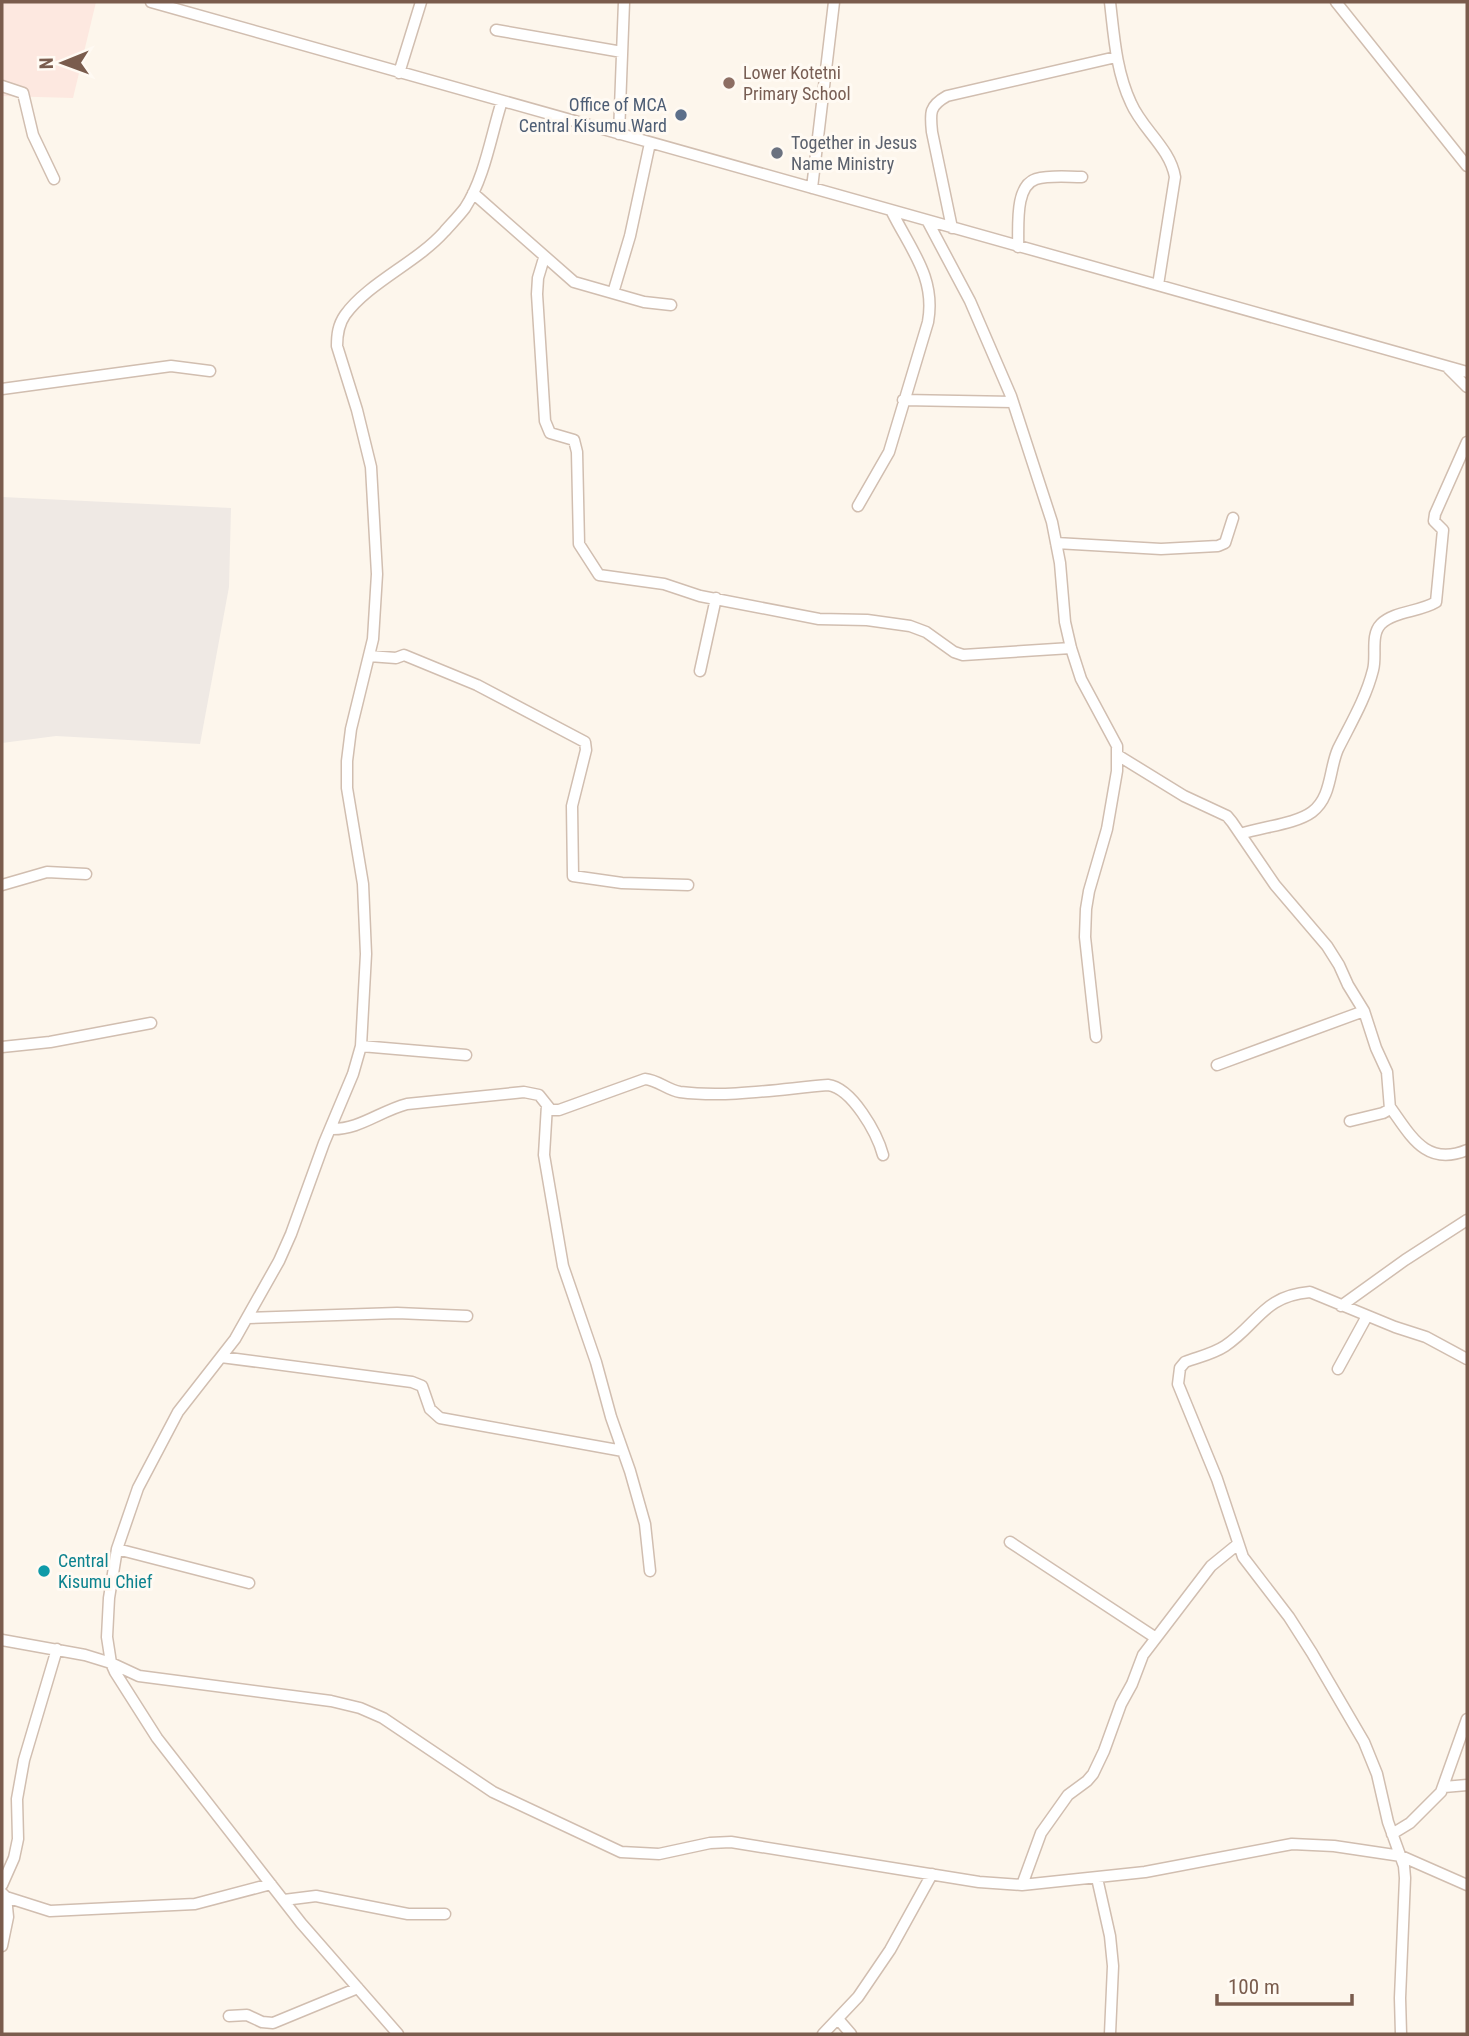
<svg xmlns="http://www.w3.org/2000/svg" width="1469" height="2036" font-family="'Roboto Condensed',sans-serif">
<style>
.commercial{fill:#fde8e0}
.industrial{fill:#efe9e4}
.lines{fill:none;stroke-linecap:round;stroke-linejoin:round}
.minor-casing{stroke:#d1beb0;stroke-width:13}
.minor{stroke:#fff;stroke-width:10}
.education-dot{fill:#8d6e63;stroke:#fffaf3;stroke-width:2.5}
.service-dot{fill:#5c6f8a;stroke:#fffaf3;stroke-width:2.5}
.worship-dot{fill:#6b7280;stroke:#fffaf3;stroke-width:2.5}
.culture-dot{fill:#0f9aa8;stroke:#fffaf3;stroke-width:2.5}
.labels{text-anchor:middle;stroke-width:6;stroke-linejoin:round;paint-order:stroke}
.education-label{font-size:18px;fill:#785e54;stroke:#fffaf3;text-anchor:start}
.service-label{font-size:18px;fill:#4e5e75;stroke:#fffaf3;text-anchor:end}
.worship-label{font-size:18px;fill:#5b616d;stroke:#fffaf3;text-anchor:start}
.culture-label{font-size:18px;fill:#0d838f;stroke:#fffaf3;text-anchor:start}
</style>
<rect width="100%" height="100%" fill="#fdf6ec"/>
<path class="commercial" d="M2,2H96L73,98L2,96Z"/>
<path class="industrial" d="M2,497L231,508L229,587L200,744L56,736L2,743Z"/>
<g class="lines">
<g class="minor-casing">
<path id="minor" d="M151,2L1467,372
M1110,2C1114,36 1116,71 1131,103C1142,129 1170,148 1175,177L1158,285
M1336,2L1467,166
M496,30L622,52
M399,73L421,2
M2,86L23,93L33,135L54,179
M619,134L624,2
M812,188L834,2
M473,193L574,282L644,302L671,305
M928,222L970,301L1011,396L1052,522L1060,563L1065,622L1071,648L1081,679L1117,746V771L1107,829L1089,891L1086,909L1085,937L1096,1037
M952,228L932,132C930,113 929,106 947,96L1116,57
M1018,247C1019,228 1014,186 1036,179C1050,175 1067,177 1082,177
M544,258L538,278L537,294L545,421L550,433L574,440L577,452L579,544L599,575L664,584L700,596L819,619L867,620L910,626L926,632L954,652L963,655L1071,648
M613,293L630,236L650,143
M1448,368L1467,387
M2,389L171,366L210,371
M903,400L1013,402
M858,506L889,452L928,322C936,278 911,250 892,212
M1056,543L1161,549L1218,546L1225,543L1233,518
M369,656L396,658L404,655L477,685L585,742L586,750L572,806L573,876L622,883L688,885
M700,671L716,598
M1119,756L1184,796L1227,816L1232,822L1275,885L1327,946L1339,965L1348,985L1364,1011L1376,1048L1387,1072L1390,1109L1383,1113L1350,1121
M1241,834C1261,827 1296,824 1312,812C1332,797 1329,769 1338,749C1351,723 1366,698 1373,670C1377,656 1370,635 1381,624C1394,611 1420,612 1436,602L1443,530L1434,521L1435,514L1467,442
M2,885L47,872L86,874
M361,1046L466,1055
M2,1047L50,1042L151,1023
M1217,1065L1364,1011
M547,1105L544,1155L563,1266L596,1362L611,1417L630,1471L645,1524L650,1571
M1390,1107C1411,1136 1426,1167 1467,1150
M331,1129C359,1130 380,1111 407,1104L524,1092L539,1095L551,1110H559L645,1079C658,1080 667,1090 680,1092C728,1098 780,1089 828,1085C852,1088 877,1133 883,1155
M1341,1306L1405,1260L1467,1220
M248,1318L397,1313L467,1316
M221,1357L412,1382L422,1386L430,1409L440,1418L623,1451
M1338,1369L1367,1316
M1010,1542L1156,1638
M117,1549L249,1583
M2,1640L85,1655L111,1663L139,1676L331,1701L360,1708L383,1718L493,1792L621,1852L659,1854L710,1843L731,1842L979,1882L1022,1885L1145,1872L1292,1844L1334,1846L1401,1856L1467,1885
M1444,1787L1467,1785
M1392,1834L1410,1823L1441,1792L1467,1719
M1097,1878L1110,1936L1113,1966L1110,2034
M2,1885L14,1858L18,1839L17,1799L24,1760L57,1649
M1022,1885L1041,1833L1068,1795L1087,1781L1093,1774L1104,1751L1121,1704L1132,1684L1143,1655L1211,1566L1238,1544
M2,1893L6,1897L50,1911L195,1904L271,1884
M284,1900L316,1896L408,1914H445
M2,1946L8,1917L6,1897
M229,2016L247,2015L262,2022L273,2023L358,1988
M838,2019L851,2034
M398,2034L301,1923L157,1738L115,1672L111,1663L107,1637L109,1598L117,1549L138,1488L178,1412L235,1339L279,1261L291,1234L324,1143L353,1074L361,1046L366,954L363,884L347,788V761L351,729L373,639L377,574L371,467L357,410L337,346C337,335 338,325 345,315C368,283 416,263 444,232C451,224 459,216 465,208C485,177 491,135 502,101
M823,2034L858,1997L890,1950L932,1874
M1401,2034L1400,1998L1405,1878L1404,1866L1388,1822L1377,1774L1364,1742L1312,1653L1289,1617L1243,1557L1217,1479L1178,1384L1180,1368L1185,1362C1198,1357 1213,1354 1225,1346C1258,1324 1263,1296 1310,1292L1395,1327L1426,1337L1467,1359"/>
</g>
<use href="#minor" class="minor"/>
</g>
<circle class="education-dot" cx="729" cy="83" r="7"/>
<circle class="service-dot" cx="681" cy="115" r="7"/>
<circle class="worship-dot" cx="777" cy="153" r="7"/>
<circle class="culture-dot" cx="44" cy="1571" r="7"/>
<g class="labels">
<g class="education-label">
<text x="743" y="79">Lower Kotetni<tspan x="743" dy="21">Primary School</tspan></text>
</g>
<g class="service-label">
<text x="667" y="111">Office of MCA<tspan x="667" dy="21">Central Kisumu Ward</tspan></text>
</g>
<g class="worship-label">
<text x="791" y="149">Together in Jesus<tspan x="791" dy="21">Name Ministry</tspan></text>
</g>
<g class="culture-label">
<text x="58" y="1567">Central<tspan x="58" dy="21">Kisumu Chief</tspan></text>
</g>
</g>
<rect width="1469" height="2036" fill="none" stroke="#7a5c4d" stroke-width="7"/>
<g transform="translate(63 63) rotate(269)" stroke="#fffaf3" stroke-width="5" paint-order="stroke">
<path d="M0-5L12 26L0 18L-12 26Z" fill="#7a5c4d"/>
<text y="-10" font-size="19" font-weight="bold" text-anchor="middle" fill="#7a5c4d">N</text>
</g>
<path d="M1217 1994v10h135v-10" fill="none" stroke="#7a5c4d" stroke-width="3.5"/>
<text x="1228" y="1994" font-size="21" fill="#7a5c4d" stroke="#fffaf3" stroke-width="5" paint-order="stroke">100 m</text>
</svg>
